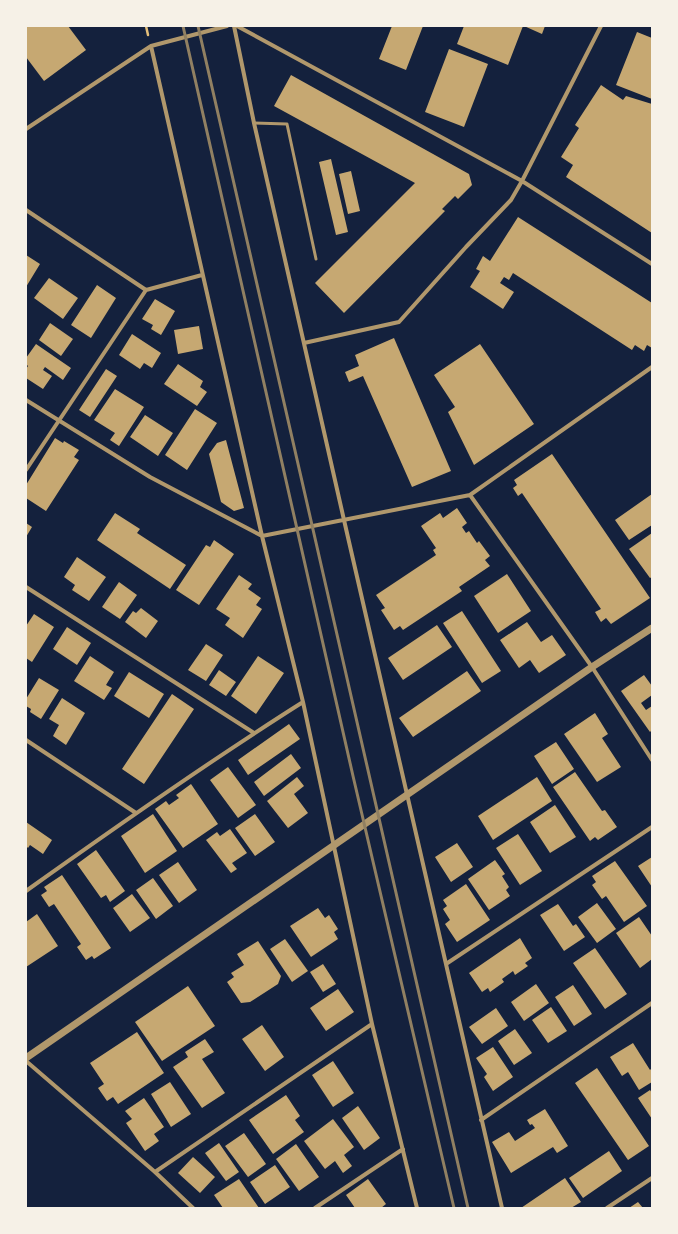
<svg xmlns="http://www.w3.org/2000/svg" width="678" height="1234" font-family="'Fira Sans',sans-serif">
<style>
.building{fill:#c6a872}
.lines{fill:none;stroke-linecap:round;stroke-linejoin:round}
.path{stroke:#e5c07b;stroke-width:2.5}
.service{stroke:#b1986c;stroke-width:3}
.minor{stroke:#b1986c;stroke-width:4}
.tertiary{stroke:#b1986c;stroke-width:7}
.rail{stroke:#918062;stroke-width:3}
</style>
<rect width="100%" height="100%" fill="#14213d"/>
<path class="building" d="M26,26H68L86,50L44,81L26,57Z
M392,26H423L406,70L379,59Z
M464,26H523L508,65L457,44Z
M524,26H545L542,34Z
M637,32L652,38V99L616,85Z
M449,49L488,64L464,127L425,112Z
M291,75L469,174L472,185L458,199L455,196L442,209L445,211L344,313L315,283L415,183L274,106Z
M601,85L623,100L626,96L652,104V233L566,177L573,165L561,157L579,128L575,125Z
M331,159L348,232L336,235L319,162Z
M351,171L360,211L348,214L339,174Z
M518,217L652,303V348L647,345L644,351L635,345L632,350L513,273L509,280L504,277L500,283L514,292L503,309L470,287L480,271L476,269L483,256L490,261Z
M26,255L40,264L26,287Z
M49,278L78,298L63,319L34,298Z
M97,285L116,298L91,338L71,325Z
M155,299L175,311L161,335L151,329L153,325L142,319Z
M50,323L73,339L61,356L39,340Z
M199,326L203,349L178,354L174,330Z
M132,334L161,353L152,368L144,363L140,369L119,355Z
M394,338L451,471L412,487L363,376L349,382L345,372L359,366L355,355Z
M36,344L71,368L63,380L45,367L43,370L52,376L43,389L26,378V369L28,366L26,364V358Z
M480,344L534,424L474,465L448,412L455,407L434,375Z
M178,364L203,381L200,387L207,392L197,406L164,384Z
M106,369L117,376L90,417L79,410Z
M115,389L144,407L119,446L110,440L115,433L94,420Z
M195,409L217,423L187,470L165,455Z
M145,415L173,433L158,456L130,437Z
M55,438L63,443L64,441L79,450L74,457L79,460L46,511L26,498V485Z
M226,440L244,508L234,511L221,502L209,454L217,443Z
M552,454L650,598L611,624L606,618L601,622L595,612L601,609L522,493L518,496L513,488L517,485L514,480Z
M652,494V525L629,540L615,520Z
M457,508L467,523L462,527L466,533L469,531L477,543L479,541L490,556L485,560L490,566L459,587L462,591L403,630L400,626L394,630L381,610L385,608L376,595L436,555L433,550L436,548L421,526L440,513L443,518Z
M115,513L140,529L137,533L186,565L170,589L97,540Z
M26,523L32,527L26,537Z
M652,533V577L650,578L629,549Z
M214,540L234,554L199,605L176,590L206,545L210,547Z
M77,557L106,577L89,601L72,590L75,585L64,577Z
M507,574L531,611L498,633L474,596Z
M239,575L252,584L248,589L261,598L256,605L262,609L243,638L225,625L230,618L216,609Z
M119,582L137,595L120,619L102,607Z
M141,608L158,621L146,638L125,622L133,611L136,613Z
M462,611L501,671L482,683L443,623Z
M34,614L54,627L32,662L26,658V626Z
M527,622L541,642L552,635L566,655L539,673L530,660L519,668L500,640Z
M437,625L452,647L403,680L388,658Z
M67,627L91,643L77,665L53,649Z
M206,644L223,655L206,681L188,670Z
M90,656L114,672L106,685L112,688L104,700L74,681Z
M258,656L284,673L256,714L231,696Z
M219,670L236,682L226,696L209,685Z
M467,671L481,691L413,737L399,718Z
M129,672L164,694L149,718L114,696Z
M644,675L652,686V695L641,703L646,710L652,706V730L650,732L621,691Z
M39,678L59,690L41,719L30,712L31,709L26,706V699Z
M172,694L194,709L144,784L122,769Z
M62,698L85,713L66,745L53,736L59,725L49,719Z
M595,713L608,734L602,738L621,767L597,782L564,734Z
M289,724L300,739L248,775L238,760Z
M556,742L574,769L552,784L534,756Z
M291,754L301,768L264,796L254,782Z
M228,767L256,805L238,818L210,780Z
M575,772L602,811L605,810L617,827L598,840L595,837L590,841L553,787Z
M297,777L304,786L294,794L308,813L288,828L267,801Z
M537,777L552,801L493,840L478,816Z
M191,784L218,824L183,848L155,809L166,801L169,805L179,798L176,795Z
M555,805L576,837L550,853L530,822Z
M153,814L177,851L145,873L121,836Z
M255,814L275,842L255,856L235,828Z
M26,822L52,840L43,854L30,845L28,848L26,846Z
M230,829L247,853L232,863L237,869L231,873L206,840L217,832L220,836Z
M518,834L542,871L520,885L496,848Z
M457,843L473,867L451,882L435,857Z
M96,850L125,891L110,902L106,895L101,898L77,864Z
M652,857V887L638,866Z
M495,860L505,874L502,876L509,887L506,890L510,896L489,910L468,879Z
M615,861L647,906L624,922L606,896L602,899L592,885L596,882L592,876Z
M178,862L197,890L179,903L159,875Z
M62,875L111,948L94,959L92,956L86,960L77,947L81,944L54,904L49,907L41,895L47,891L44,887Z
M153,878L173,906L156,919L136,890Z
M466,884L490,920L457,942L445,924L450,920L443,909L447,906L443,900Z
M132,894L150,918L130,932L113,908Z
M597,903L616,929L597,943L578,917Z
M558,904L573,926L576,924L585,937L564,951L540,915Z
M318,908L325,918L329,915L338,929L334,932L338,939L311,957L290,926Z
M37,914L58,946L26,967V922Z
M639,917L652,936V959L640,968L616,933Z
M520,938L532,958L525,963L528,966L515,975L513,971L502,979L504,982L490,992L488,988L482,992L469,973Z
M285,939L308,971L292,982L270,949Z
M258,941L281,976L278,984L250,1002L241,1003L227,982L234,977L231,973L244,965L237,954Z
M595,948L627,994L605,1009L573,963Z
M323,964L336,984L323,992L310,972Z
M536,984L549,1003L524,1021L511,1002Z
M573,985L592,1014L574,1026L555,997Z
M188,986L215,1026L162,1061L135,1022Z
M338,989L354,1012L326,1031L310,1008Z
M551,1007L567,1031L548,1043L532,1020Z
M496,1008L508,1026L482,1044L469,1027Z
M262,1025L284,1057L265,1071L242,1039Z
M515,1029L532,1053L514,1065L498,1041Z
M137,1032L164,1073L118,1104L113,1097L107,1101L98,1088L104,1084L90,1063Z
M205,1039L214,1052L202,1059L225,1093L202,1108L173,1067L188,1057L185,1052Z
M633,1043L650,1070L652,1068V1082L639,1090L628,1072L622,1076L610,1057Z
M493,1047L513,1077L493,1091L484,1077L487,1074L476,1058Z
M333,1061L354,1093L333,1107L312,1075Z
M597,1068L649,1146L628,1160L575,1083Z
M170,1082L191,1114L171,1127L151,1094Z
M650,1090L652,1093V1119L638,1098Z
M286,1095L300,1116L295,1120L304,1132L273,1154L249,1120Z
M144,1098L164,1127L154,1134L159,1141L145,1151L126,1123L132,1119L125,1111Z
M358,1106L380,1138L364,1150L342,1118Z
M545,1109L568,1146L557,1153L553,1147L511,1173L492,1142L509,1132L515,1141L535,1128L532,1124L530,1125L527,1120Z
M333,1119L354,1147L344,1155L352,1166L343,1173L335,1161L325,1169L304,1141Z
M244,1133L266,1164L248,1177L225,1146Z
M219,1143L239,1172L226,1181L205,1153Z
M296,1144L319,1177L299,1191L276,1159Z
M609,1151L622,1171L583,1198L569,1178Z
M193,1157L215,1177L200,1193L178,1173Z
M275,1165L290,1187L265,1204L250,1182Z
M565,1178L581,1202L571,1208H521Z
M239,1179L259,1208H223L214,1195Z
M368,1179L386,1204L381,1208H355L346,1195Z
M638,1202L643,1208H629Z"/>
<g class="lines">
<path class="path" d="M146,26L148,35"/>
<path class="service" d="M254,123L287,124L316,259"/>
<path class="minor" d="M234,26L254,123L344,520L502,1208
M237,26L522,181L652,264
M151,46L262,536L303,702L372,1024L417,1208
M26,129L151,46L227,26
M26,210L146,290
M304,343L399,322L466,247L511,200L522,181L601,26
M26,400L150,477L262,536L470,495L652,367
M26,470L146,290L202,275
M470,495L592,667L652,760
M26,587L254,733
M26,740L136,813
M26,891C117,826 208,762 303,702
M446,964L652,827
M26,1061L155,1172L193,1208
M481,1120L652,1003
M155,1172L372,1024
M315,1208L403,1149
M607,1208L652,1178"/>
<path class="tertiary" d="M26,1058L592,667L652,628"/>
<path class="rail" d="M183,26L353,776L454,1208
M198,26L468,1208"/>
</g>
<rect width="678" height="1234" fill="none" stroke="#f6f1e7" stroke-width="54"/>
</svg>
